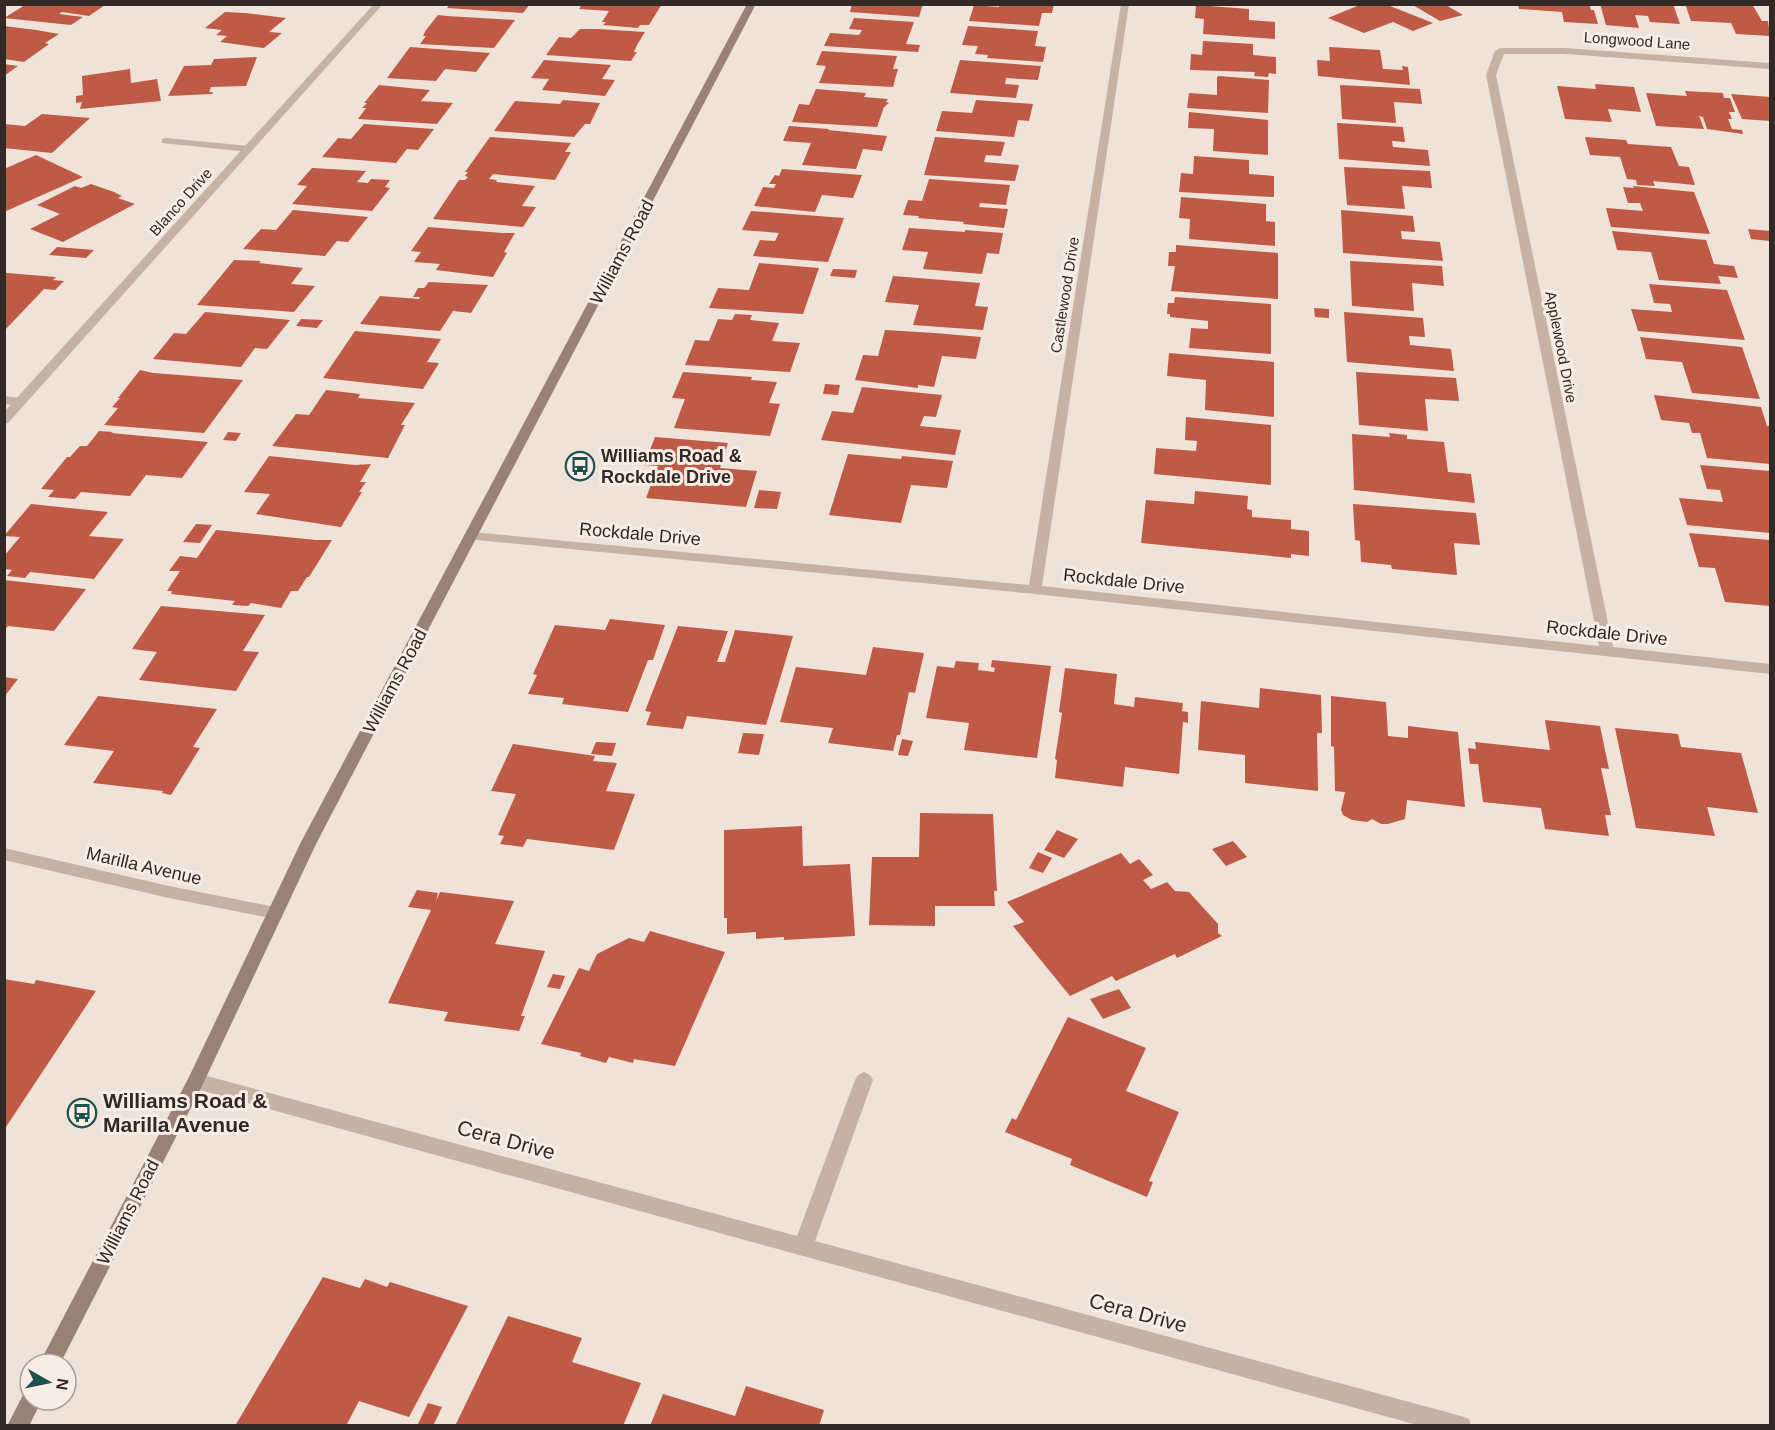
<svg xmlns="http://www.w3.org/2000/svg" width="1775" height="1430" font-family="Helvetica,sans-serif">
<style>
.building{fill:#bf5a46}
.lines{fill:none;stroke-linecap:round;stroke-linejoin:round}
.lane{fill:#c6b1a5;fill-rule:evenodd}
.street{fill:#c6b1a5;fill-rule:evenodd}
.secondary{fill:#998177;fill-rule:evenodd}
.labels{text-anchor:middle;stroke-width:6;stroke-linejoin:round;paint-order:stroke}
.far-street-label{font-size:15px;fill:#322926;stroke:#f7ede4}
.street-label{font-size:18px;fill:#322926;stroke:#f7ede4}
.poi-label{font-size:18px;font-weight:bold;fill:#322926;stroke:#f7ede4;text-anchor:start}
.near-poi-label{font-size:21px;font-weight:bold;fill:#322926;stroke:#f7ede4;text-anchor:start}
.near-street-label{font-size:21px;fill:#322926;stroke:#f7ede4}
</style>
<rect width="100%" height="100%" fill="#efe2d8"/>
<path class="building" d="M450,4H530L523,13L447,8Z
M582,4H662L649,25H640L638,28L603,25L606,22H602L609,11L579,9Z
M852,4H923L919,17L850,12Z
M1000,4H1054L1052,13H1042L1039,26L969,21L974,5L999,7Z
M1362,4H1385L1433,23L1413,31L1393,22L1364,33L1328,18Z
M1411,4H1444L1463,15L1440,21Z
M1518,4H1589L1591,10H1594L1598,24L1564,22L1562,12L1519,9Z
M1600,4H1673L1680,24L1650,22L1648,16L1635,15L1639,28L1606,25Z
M1685,4H1752L1762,21H1768L1770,36L1736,34L1731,23L1691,21Z
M25,5H105L89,16L62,12L59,14L83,17L71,25L4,18Z
M1196,5L1249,9V20L1275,22V39L1203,34L1204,19L1195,18Z
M225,12L245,13L286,18L269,32L282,33L264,48L220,42L227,36L216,35L222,30L205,28Z
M438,15L447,16L515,20L494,48L420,44L426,36H423L426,30Z
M854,18L914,22L906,44L920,45L918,52L824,46L830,33L859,35L862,30L849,29Z
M4,26L36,30L59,34L45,43L49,44L24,62L4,59Z
M968,26L1038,31L1035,46L1046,47L1043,62L987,58L988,55L975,54L978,46L962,45Z
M580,29H598L645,32L637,45L634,52H637L631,61L546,55L559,37L571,38Z
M1203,41L1253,44V55L1276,57V74L1269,73L1268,77L1254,76L1255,72L1190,70L1191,54L1202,55Z
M410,47L490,53L476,72L445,69L436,81L387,78Z
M1329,47L1380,50L1383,69L1403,70L1402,66L1408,67L1410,85L1318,76L1317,60L1330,61Z
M822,51L897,56L893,69H898L893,87L819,83L826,66L816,65Z
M257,57L246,86L211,87L209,92H213L212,94L168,96L184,66L211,65L214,59Z
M544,60L611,65L602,79L615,80L605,96L542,90L549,79L531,78Z
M960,60L1041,66L1038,80L1006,78L1005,84L1019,85L1016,98L950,93Z
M4,64L18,66L4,76Z
M130,69L131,83L157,79L161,101L80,109L82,102L76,103V96L83,95L82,76Z
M1219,76L1269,80L1268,113L1187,108L1189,93L1217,95V77Z
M1595,84L1634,87L1641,112L1608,109L1612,122L1565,119L1557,86L1596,89Z
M379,85L430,90L421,101L453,103L437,124L358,119L366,108H362L367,103H364Z
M1340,85L1420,89L1422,104L1394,102L1396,123L1342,119Z
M816,89L866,93L864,97L888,99L886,102L889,103L884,107L877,127L792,122L799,104L809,105Z
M1685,91L1723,93L1724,98H1730L1735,112H1729L1732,119H1728L1732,129L1742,130L1743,134L1707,129L1703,117L1699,116L1704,129L1656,126L1646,93L1687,96Z
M1731,94L1770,97V121L1742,119Z
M563,100L600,103L590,124H585L574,137L494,131L515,101L560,104Z
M976,100L1033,104L1029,121L1018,120L1014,137L936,131L942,111L972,113Z
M1189,112L1268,120V155L1213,151L1214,129L1188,128Z
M42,114L90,118L52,153L4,148V124L25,126Z
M1337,123L1403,127L1405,142L1392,141L1393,147L1428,150L1430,166L1339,159Z
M364,124L434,129L418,150L407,149L396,163L322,157L338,138L351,139Z
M789,126L829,129L828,130L887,136L882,151L863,149L856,169L802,165L811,143L783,141Z
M490,137L571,143L565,152H571L555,180L493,174L489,179L497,180L496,182L535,186L522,206L536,207L523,227L433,219L459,180H465L468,177L465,176L468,172H465Z
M935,137L1005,142L1001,156L986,155L984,162L1019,165L1015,181L924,175Z
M1585,137L1626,140L1628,144L1671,147L1679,166L1689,167L1695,185L1653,181L1655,186L1637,185L1636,180L1627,179L1620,157L1590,155Z
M36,155L83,177L4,212V169Z
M1194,156L1249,160V174L1274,176V197L1179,192L1181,173L1193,174Z
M1344,167L1430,171L1432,188L1402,186L1405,209L1347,205Z
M312,168L366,171L357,182L368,183L371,179L390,180L385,187L390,188L372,211L292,204L307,186L297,185Z
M782,169L862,175L853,198L822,195L815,212L754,206L763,187L774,188L776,184H769L775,175L779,176Z
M929,179L1010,185L1006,205L980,203L979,207L1008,209L1004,228L963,224L964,222L918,218L919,216L903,215L908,200L922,201Z
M91,184L114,192L122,196L118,198L135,204L63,242L30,229L60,214L37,205L75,186L81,188Z
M1633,186L1694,192L1710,234L1611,227L1606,208L1643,211L1640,203H1628L1623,187L1634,188Z
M1181,197L1266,204V221L1275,222V246L1189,239L1190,219L1179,218Z
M293,210L368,217L348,242L337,241L325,256L243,249L261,229L276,230Z
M1341,210L1413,216L1415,232L1401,231L1402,239L1440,242L1443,261L1343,253Z
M751,211L844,218L828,262L753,256L760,240L775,241L779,233L742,230Z
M428,227L502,233H515L504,252L507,253L493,277L436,270L440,264L414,262L421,252L411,251Z
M909,228L965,232V230L1003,233L999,254L987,253L982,274L923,269L928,252L902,250Z
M1748,229L1770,231V241L1751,239Z
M1612,231L1706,240L1714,264L1734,266L1738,278L1718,276L1721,284L1659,280L1651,252L1617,250Z
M1176,245L1278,253V299L1171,291L1175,266H1168L1169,252H1176Z
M57,247L94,250L86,258L49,255Z
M234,260L261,261L259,263L303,268L291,284L315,286L294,312L197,305Z
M1350,261L1442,266L1444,286L1412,283L1414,311L1352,306Z
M759,263L819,268L803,314L709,308L718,288L749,290Z
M833,269L857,270L855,278L830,276Z
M7,273L56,277L53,280L64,281L55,290L44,289L4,331V274Z
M893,276L980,283L975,306L988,307L983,330L913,325L919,305L885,302Z
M429,282L488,285L471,313L453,311L440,331L360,324L380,296L419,299L420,297H413L418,288H424Z
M1649,284L1727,290L1745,340L1638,331L1631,309L1672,312L1670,304L1654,303Z
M1175,297L1271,304V354L1189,348L1191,328L1208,329V321L1170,317V314H1167L1168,303H1174Z
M1314,308L1329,309V318L1315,317Z
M205,312L290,320L267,349L255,348L241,367L153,359L174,333L186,334Z
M1344,312L1423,318L1425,337L1409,336L1410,345L1451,349L1454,371L1347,362Z
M735,314L752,315L750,320L779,323L772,341L800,343L790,372L685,365L695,340L709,341L718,319L732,320Z
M301,319L323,320L317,328L296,326Z
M885,330L935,333L981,337L976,359L942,356L934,387L918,385V388L855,380L863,355L878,356Z
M355,331L441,339L427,362L439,363L423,389L323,378Z
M1640,337L1742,347L1760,399L1692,393L1682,362L1646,359Z
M1169,353L1274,362V417L1205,410L1206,380L1167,376Z
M140,370L153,373L243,380L204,433L104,425L118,408L112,407L120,398H118Z
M683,372L752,377L751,380L777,382L769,403L780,404L770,436L674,428L685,399L672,398Z
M1356,372L1456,378L1459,401L1425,399L1428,431L1359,425Z
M825,384L840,385L838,395L823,394Z
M862,387L942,395L936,417L924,416L920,426L961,430L955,455L821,440L832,411L853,413Z
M326,390L360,394L358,398L415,403L401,425H405L388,458L272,446L296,414L309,415Z
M1654,395L1761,407L1767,426H1770V464L1707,458L1700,433H1692L1689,423L1661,420Z
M1186,417L1271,425V485L1154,474L1156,448L1196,451L1197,441L1185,440Z
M99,431L113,432L111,433L208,442L182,478L146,475L130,496L81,492L75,499L48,497L54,490L41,489L67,457H70L80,446H87Z
M228,432L241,433L236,441L223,440Z
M1389,433L1407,435V439L1444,442L1448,472L1471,474L1475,503L1354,490L1352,434L1390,437Z
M655,437L728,443L720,468L757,471L746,507L646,498L658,466L644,465Z
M848,454L901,459L902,456L953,461L947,488L911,485L901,523L829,515Z
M269,456L355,465L371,464L360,482H366L359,492H362L341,527L256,514L270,494L244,492Z
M1700,465L1770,471V533L1687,525L1679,498L1723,502L1720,490L1707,489Z
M759,490L781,492L777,509L754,508Z
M1195,491L1248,496L1247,509L1252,510V517L1291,520V529L1309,531V556L1291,554V558L1141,543L1146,500L1194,504Z
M31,504L108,512L89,536L124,539L94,579L30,572L25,578L7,576L12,570L4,569V556L20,537L4,536Z
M1353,504L1476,513L1480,545L1454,543L1457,575L1392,569L1391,565L1361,562L1360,541L1355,540Z
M196,524L212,525L200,543L183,542Z
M216,530L316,540H332L309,577H307L298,591H291L281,608L251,603L248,606L232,605L235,601L171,594L172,591H167L180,571H169L180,556L197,558Z
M1689,533L1770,540V606L1725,602L1715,568L1699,567Z
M4,580L86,589L54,631L8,626L4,630Z
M161,606L265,615L243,651L259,652L236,691L139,680L157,652L132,649Z
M610,619L665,625L653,660H648L628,712L562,704L564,698L528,694L537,675L533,674L555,625L605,630Z
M678,626L728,631L717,662H725L735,630L793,636L766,725L687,716L683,729L646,725L651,712L645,711Z
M873,647L924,653L915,693L909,692L900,735H897L893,751L828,743L833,728L780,722L796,667L866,675Z
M992,660L1051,666L1037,758L964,750L969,723L926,718L937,666L954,668L956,661L979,663L978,670L994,672L995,668L991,667Z
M1065,668L1117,674L1114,704L1134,707L1135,697L1183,703L1182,711L1188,712V723L1183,722L1179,774L1125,767L1123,787L1055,778L1057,760L1055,759L1062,713L1059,712Z
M4,677L18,679L4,697Z
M1260,688L1321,695L1322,733H1317L1318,791L1245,783V755L1198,750L1201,701L1259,708Z
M98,696L217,709L193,747L200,748L171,795L162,793L163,791L93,783L114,751L64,745Z
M1331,696L1386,702L1388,736L1408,738V726L1458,732L1465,807L1407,800L1405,819L1388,824H1381L1372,819L1367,822L1352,820L1343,815L1341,810L1345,792L1335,791L1334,747L1331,746Z
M1545,720L1600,726L1609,769L1601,768L1611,815H1605L1609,836L1545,829L1541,808L1483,802L1478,764H1470L1468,748L1476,749L1475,742L1550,750Z
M1615,728L1678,734L1681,747L1741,753L1758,813L1707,807L1715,836L1636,828Z
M743,733L764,734L759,755L738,753Z
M902,739L913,741L908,756L898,755Z
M596,742L616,743L612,756L591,754Z
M513,744L595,756L593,761L617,763L606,791L635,794L614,850L527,839L523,847L500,844L504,836L498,835L516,794L491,791Z
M920,813L993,814L997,891H994L995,906H935V926L869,925L872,857H919Z
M802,826L803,866L850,864L855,936L784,940V937L756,939V932L727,934V918H724V830Z
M1057,830L1078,839L1064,858L1044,850Z
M1233,841L1247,857L1226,866L1212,849Z
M1038,852L1052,858L1043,873L1029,868Z
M1121,853L1130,864L1139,859L1153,875L1143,880L1151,889L1167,882L1175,891L1189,892L1218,924V933L1222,936L1177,958L1175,954L1116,981L1112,976L1070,996L1013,926L1024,922L1007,902Z
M417,890L438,893L436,901L440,892L514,901L495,944L545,951L521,1016H525L519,1031L444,1021L448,1012L388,1003L431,910L408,907Z
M650,931L725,952L675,1066L634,1059L633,1063L609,1057L606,1063L580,1056L581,1053L541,1044L579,968L589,971L597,954L629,938L644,942Z
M553,974L565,976L560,989L547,987Z
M4,979L34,984L36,980L96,991L4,1130Z
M1119,989L1131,1008L1103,1019L1090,999Z
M1068,1017L1146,1048L1126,1091L1179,1112L1149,1181L1153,1182L1147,1197L1070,1165L1072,1159L1005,1132L1012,1118L1016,1120Z
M323,1277L360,1288L365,1279L387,1287L390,1282L468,1306L409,1417L359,1401L346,1426H235Z
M508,1316L582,1338L572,1362L641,1383L623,1426H455Z
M746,1386L824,1410L819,1426H650L663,1394L735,1416Z
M428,1403L442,1407L433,1426H417Z"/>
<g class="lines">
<path class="lane" d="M166,138L249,146L254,149L249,152L162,143V139Z
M4,396L21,398L27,402L21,406L4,404Z"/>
<path class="street" d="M374,4H383L8,423L4,424V412Z
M1121,4H1129L1042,586L1599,646L1486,75L1495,51L1500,48H1565L1770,63V69L1565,54H1504L1496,75L1613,647L1770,664V674L1035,594L467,539L465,536L467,533L472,532L1029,585Z
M4,848L169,886L275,907L281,908L283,913L281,918L275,919L169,898L4,860Z
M864,1072L870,1075L873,1080L815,1241L1461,1416L1469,1419L1471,1426H1421L196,1089L190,1086L187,1081L190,1076L196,1073L797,1236L855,1080L858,1075Z"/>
<path class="secondary" d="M747,4H756L317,842L202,1086L60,1364H39L189,1077L301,842Z
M30,1390V1400H42L29,1426H7L24,1393Z"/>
</g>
<defs>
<g id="bus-ring" transform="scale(1.5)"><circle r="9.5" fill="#f7ede4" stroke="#1e5150" stroke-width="1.5"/><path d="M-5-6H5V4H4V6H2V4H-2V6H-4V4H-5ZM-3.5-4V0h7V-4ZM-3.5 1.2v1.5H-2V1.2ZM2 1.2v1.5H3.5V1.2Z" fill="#1e5150"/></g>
</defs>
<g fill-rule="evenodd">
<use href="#bus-ring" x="580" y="466"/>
<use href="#bus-ring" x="82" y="1113"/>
</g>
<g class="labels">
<g class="far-street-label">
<text transform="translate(1637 41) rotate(4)" y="5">Longwood Lane</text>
<text transform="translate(181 202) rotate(-48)" y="5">Blanco Drive</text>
<text transform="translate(1065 295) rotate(-81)" y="5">Castlewood Drive</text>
<text transform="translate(1561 347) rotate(79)" y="5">Applewood Drive</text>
</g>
<g class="street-label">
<text transform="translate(622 252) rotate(-62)" y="6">Williams Road</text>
<text transform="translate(640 534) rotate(5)" y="6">Rockdale Drive</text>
<text transform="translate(1124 581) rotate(6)" y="6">Rockdale Drive</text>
<text transform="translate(1607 633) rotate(6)" y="6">Rockdale Drive</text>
<text transform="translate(395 681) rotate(-62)" y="6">Williams Road</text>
<text transform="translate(144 866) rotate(13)" y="6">Marilla Avenue</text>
<text transform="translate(128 1212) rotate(-63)" y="6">Williams Road</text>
</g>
<g class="poi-label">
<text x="601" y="462">Williams Road &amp;<tspan x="601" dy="21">Rockdale Drive</tspan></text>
</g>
<g class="near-poi-label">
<text x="103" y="1108">Williams Road &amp;<tspan x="103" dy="24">Marilla Avenue</tspan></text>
</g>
<g class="near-street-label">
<text transform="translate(506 1140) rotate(15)" y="7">Cera Drive</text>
<text transform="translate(1138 1313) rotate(15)" y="7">Cera Drive</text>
</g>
</g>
<rect width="1775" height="1430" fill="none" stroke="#322926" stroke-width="12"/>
<g transform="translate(48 1382) rotate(99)"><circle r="28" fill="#f7ede4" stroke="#a89f98" stroke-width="1.5"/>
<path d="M0-4.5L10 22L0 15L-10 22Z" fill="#1e5150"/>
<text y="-9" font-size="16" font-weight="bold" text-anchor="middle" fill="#322926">N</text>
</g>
</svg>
